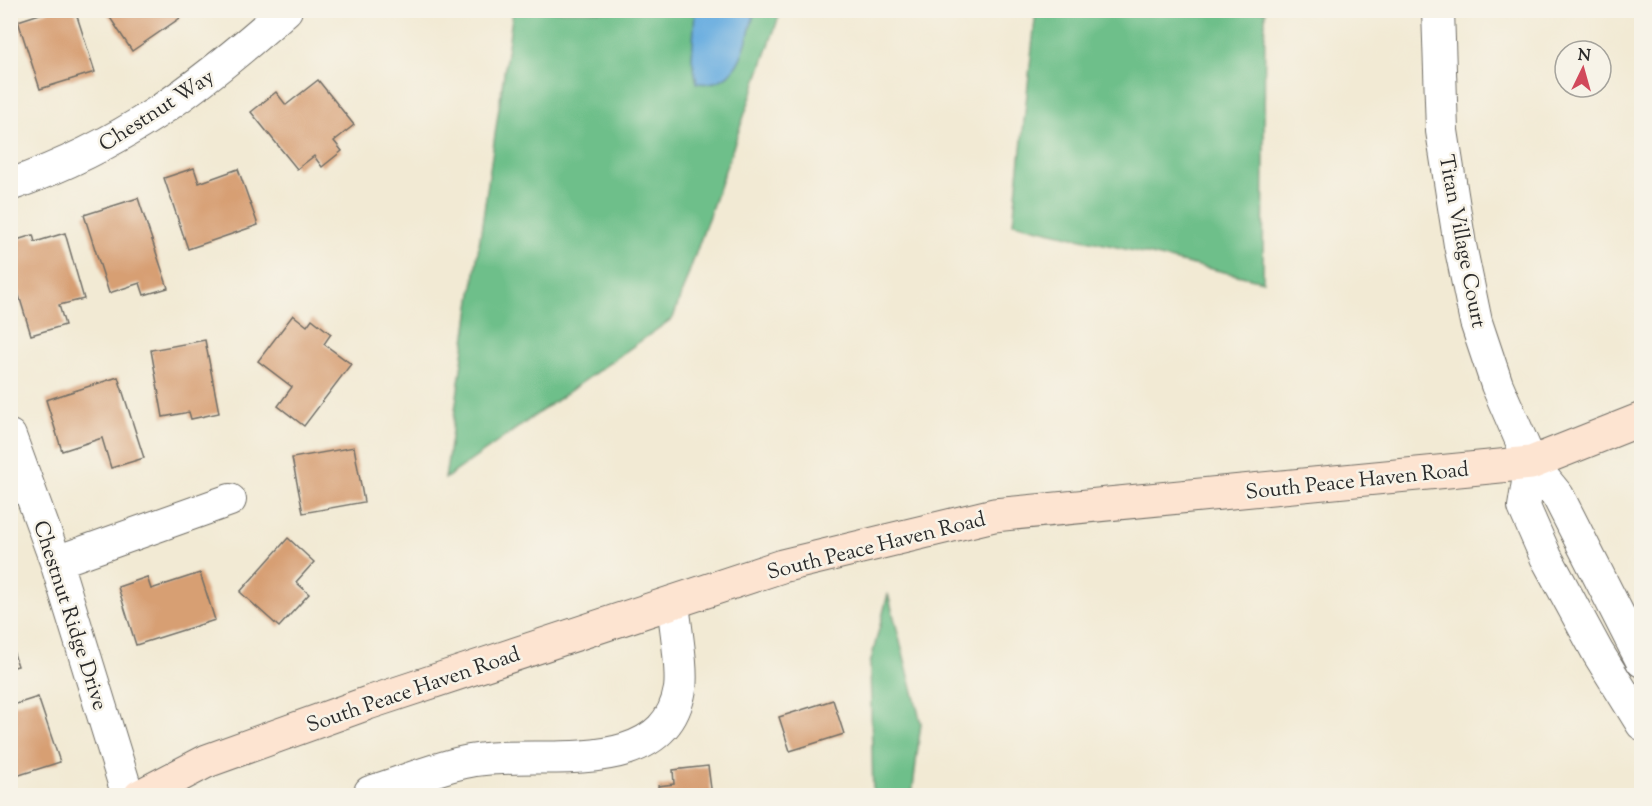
<svg xmlns="http://www.w3.org/2000/svg" width="1652" height="806" font-family="'Sorts Mill Goudy',serif">
<style>
.forest{fill:#6ebf8a;stroke:#4c755a;stroke-width:1.5}
.water{fill:#6aaee0;stroke:#4a6c86;stroke-width:1.5}
.building{fill:#d79f73}
.lines{fill:none;stroke-linecap:round;stroke-linejoin:round}
.minor-casing{stroke:#716e66;stroke-width:34}
.secondary-casing{stroke:#716e66;stroke-width:35}
.minor{stroke:#fff;stroke-width:32}
.secondary{stroke:#fde4d1;stroke-width:33}
.labels{text-anchor:middle;stroke-width:5;stroke-linejoin:round;paint-order:stroke}
.street-label{font-size:21px;fill:#2b2b2b;stroke:#f7f3e8}
</style>
<rect width="100%" height="100%" fill="#f7f3e8"/>
<filter id="ink" filterUnits="userSpaceOnUse"><feTurbulence type="fractalNoise" baseFrequency=".0167" numOctaves="2"/><feDisplacementMap in="SourceGraphic" scale="12" xChannelSelector="R" yChannelSelector="G"/><feConvolveMatrix kernelMatrix="1 2 1 2 8 2 1 2 1" color-interpolation-filters="sRGB"/></filter>
<filter id="wash" filterUnits="userSpaceOnUse"><feTurbulence type="fractalNoise" baseFrequency=".008" numOctaves="4" result="noise"/><feDisplacementMap in="SourceGraphic" scale="24" xChannelSelector="R" yChannelSelector="G"/><feGaussianBlur stdDeviation="1.35" result="paint"/><feColorMatrix in="noise" values="0 0 0 0 0 0 0 0 0 0 0 0 0 0 0 0 0 1.4 0 .05"/><feComposite in="paint" operator="in"/></filter>
<g filter="url(#wash)">
<rect width="100%" height="100%" fill="#f2ead4"/>
<path class="forest" d="M513,11H781L673,318L445,479Z
M1036,11H1265L1263,281L1013,223Z
M888,594L921,723L912,795H873L870,664Z"/>
<path class="water" d="M695,11H755C745,44 741,88 697,83L692,59Z"/>
<g id="blocks">
<path class="building" d="M52,10H75L95,72L40,89L18,21Z
M105,10H175L180,18L132,51Z
M318,80L354,125L334,141L342,151L322,167L314,156L297,169L251,112L276,92L286,105Z
M194,168L199,183L238,169L258,225L188,249L164,178Z
M138,198L168,288L144,295L140,283L109,293L84,215Z
M65,233L84,299L59,305L65,325L31,335L10,266V242L33,235L35,242Z
M293,315L307,326L312,319L331,334L324,344L351,364L304,426L278,406L292,387L258,361Z
M205,340L219,413L191,419L189,412L163,417L151,350Z
M118,377L144,458L111,468L102,438L62,451L46,400Z
M354,447L364,502L303,513L292,458Z
M288,538L314,562L296,582L309,594L279,627L240,592Z
M200,573L215,620L136,645L118,587L147,577L151,589Z
M10,641L18,666L10,668Z
M38,697L60,762L10,778V706Z
M833,700L844,734L790,751L779,717Z
M708,766L712,796H659L658,786L674,784L673,770Z"/>
</g>
</g>
<g filter="url(#ink)">
<use href="#blocks" fill-opacity="0" stroke="#716e66" stroke-width="1.5"/>
<g class="lines">
<g class="minor-casing">
<path id="minor" d="M1438,10L1442,131L1460,245L1476,322L1497,385L1531,463L1558,496L1642,661
M10,185C124,145 197,89 286,10
M10,436L56,562L128,796
M1531,463L1524,507L1546,557L1598,653L1642,724
M56,562L230,500
M370,792C403,782 437,767 470,761C536,748 664,783 680,689C683,667 675,626 673,602"/>
</g>
<g class="secondary-casing">
<path id="secondary" d="M140,796L207,761L368,703L782,566L994,515L1531,463L1642,419"/>
</g>
<use href="#minor" class="minor"/>
<use href="#secondary" class="secondary"/>
</g>
</g>
<g class="labels">
<g class="street-label">
<text transform="translate(156 110) rotate(-33)" y="7">Chestnut Way</text>
<text transform="translate(1463 241) rotate(79)" y="7">Titan Village Court</text>
<text transform="translate(1357 480) rotate(-6)" y="7">South Peace Haven Road</text>
<text transform="translate(876 545) rotate(-14)" y="7">South Peace Haven Road</text>
<text transform="translate(71 615) rotate(72)" y="7">Chestnut Ridge Drive</text>
<text transform="translate(413 689) rotate(-19)" y="7">South Peace Haven Road</text>
</g>
</g>
<rect width="1652" height="806" fill="none" stroke="#f7f3e8" stroke-width="36"/>
<g transform="translate(1583 69) rotate(5)"><circle r="28" fill="#f7f3e8" stroke="#a5a39c" stroke-width="1.5"/>
<path d="M0-4.5L10 22L0 15L-10 22Z" fill="#d1495b"/>
<text y="-9" font-size="16" font-weight="bold" text-anchor="middle" fill="#2b2b2b">N</text>
</g>
</svg>
